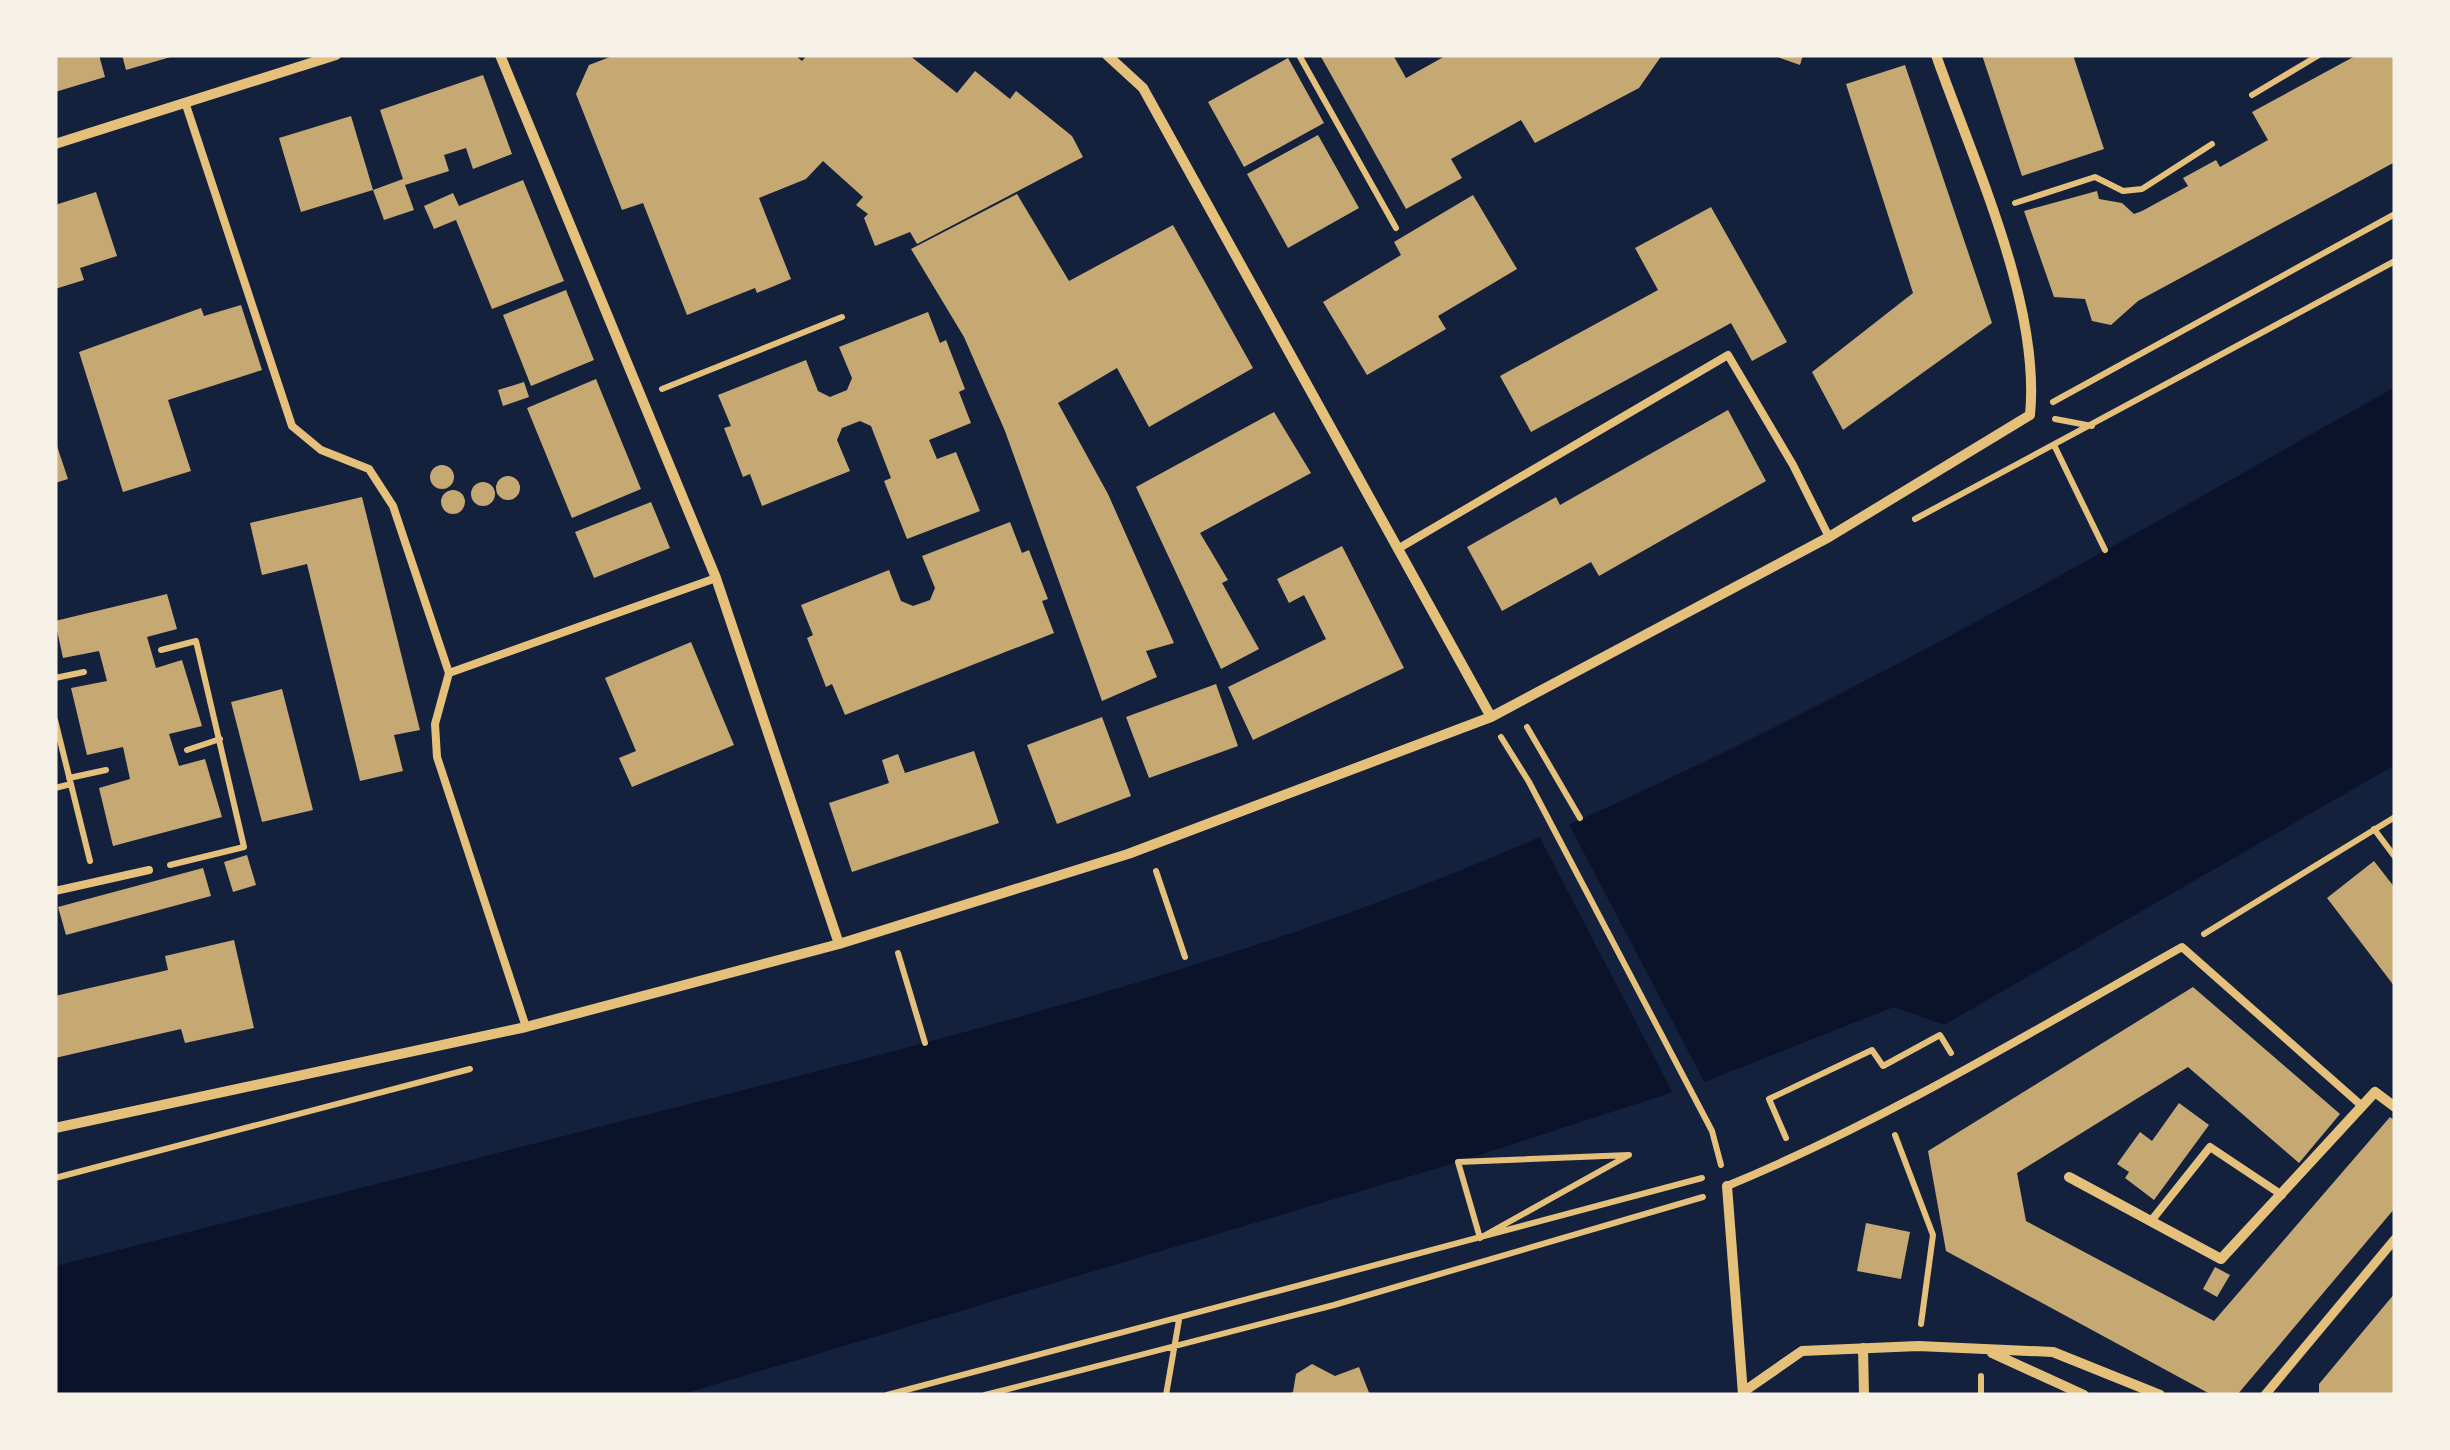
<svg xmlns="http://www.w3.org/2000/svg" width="2450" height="1450" font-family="'Public Sans',sans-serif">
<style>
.water{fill:#0b132b}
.pier{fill:#14213d}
.building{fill:#c6a872}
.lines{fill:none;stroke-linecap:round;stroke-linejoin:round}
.path{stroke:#e5c07b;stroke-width:6}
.service{stroke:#e5c07b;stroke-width:8}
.pedestrian{stroke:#e5c07b;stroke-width:9}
.minor{stroke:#e5c07b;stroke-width:10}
</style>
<rect width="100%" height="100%" fill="#14213d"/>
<path class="water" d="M2395,387V765L1944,1025L1894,1007L1704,1082L1458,1162L680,1395H55V1266C279,1209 504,1151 728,1094C985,1028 1242,961 1488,859C1804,728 2098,554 2395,387Z"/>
<path class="pier" d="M1566,819L1707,1087L1675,1097L1537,832Z"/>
<path class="building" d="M55,55H99L105,77L55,92Z
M122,55H174V56L126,70Z
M615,55H795L802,61L807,55H909L957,93L975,71L1010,99L1016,91L1072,136L1083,157L917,244L910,232L875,246L864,218L868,214L856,205L863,197L823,161L806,179L759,198L791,279L757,293L755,288L687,315L643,203L622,210L576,94L589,65Z
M1320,55H1393L1406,78L1447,55H1662L1639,88L1535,143L1521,120L1451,159L1462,178L1406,209Z
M1772,55H1803L1800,65Z
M1982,55H2073L2104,149L2022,176Z
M2357,55H2395V162L2138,301L2111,325L2092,321L2085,299L2054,297L2024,211L2097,191L2099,199L2122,203L2134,214L2142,211L2188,186L2183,178L2216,160L2220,167L2268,140L2252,112Z
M1288,58L1324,123L1244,167L1208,102Z
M1905,65L1992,323L1843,430L1812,372L1913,293L1846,84Z
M483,75L512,154L473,169L466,148L444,155L449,171L405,185L414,210L384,220L373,190L403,179L380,110Z
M351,116L373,190L301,212L279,138Z
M1318,135L1359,208L1288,248L1247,174Z
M523,180L564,281L492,309L456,220L434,229L424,206L453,193L459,206Z
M96,192L117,256L80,268L84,280L55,289V205Z
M1017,194L1069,281L1173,225L1253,368L1149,427L1117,368L1058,403L1108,494L1174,643L1146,651L1157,677L1102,701L1005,431L964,337L911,249Z
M1473,195L1517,269L1438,316L1446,329L1367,375L1323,302L1401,255L1394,242Z
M1711,207L1787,342L1752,361L1731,323L1531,432L1500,376L1658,290L1635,248Z
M566,290L594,360L531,386L503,315Z
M241,305L262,370L168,400L191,471L123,492L79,352L201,308L204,316Z
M928,312L940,343L946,340L965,389L959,392L971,423L929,440L937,459L956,452L980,511L907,539L884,481L891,478L871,426L860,421L842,428L837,440L850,471L762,506L750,474L743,477L724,428L731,426L718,395L806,360L818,391L830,397L847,390L852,378L839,347Z
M596,379L641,489L572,518L527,408Z
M524,382L529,397L503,406L498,390Z
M1728,410L1766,481L1599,576L1591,562L1502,611L1467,547L1556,497L1560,505Z
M1274,412L1311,473L1200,533L1228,580L1222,583L1259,649L1221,669L1136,487Z
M55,440L68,479L55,483Z
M430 477a12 12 0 1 1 24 0a12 12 0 1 1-24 0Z
M496 488a12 12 0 1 1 24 0a12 12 0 1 1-24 0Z
M471 494a12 12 0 1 1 24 0a12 12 0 1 1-24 0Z
M441 502a12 12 0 1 1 24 0a12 12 0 1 1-24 0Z
M362,497L420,730L394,735L403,771L360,781L307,564L262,575L250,523Z
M651,502L670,548L594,578L575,532Z
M1010,522L1022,553L1029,550L1048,599L1042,601L1054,633L845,715L832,684L826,687L807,638L813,635L801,605L889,570L901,601L913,606L930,600L935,588L922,556Z
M1342,546L1404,668L1253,740L1228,687L1326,639L1304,595L1289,603L1277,579Z
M167,594L177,629L147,637L156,668L182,660L202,726L169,734L179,766L205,759L222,817L113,846L99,788L130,779L123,747L87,755L71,688L107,681L99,651L63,658L55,621Z
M691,642L734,745L632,787L619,758L636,751L605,678Z
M1216,684L1238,746L1149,778L1126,717Z
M282,689L313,810L262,822L231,702Z
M1102,717L1131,796L1057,824L1027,745Z
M974,751L999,823L852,872L829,803L889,783L882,760L898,754L905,773Z
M247,855L256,885L233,892L224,862Z
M2374,861L2395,888V987L2327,898Z
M203,868L211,896L66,935L58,907Z
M234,940L254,1028L185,1043L181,1029L55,1058V996L168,970L165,956Z
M2193,987L2340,1114L2299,1163L2188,1067L2017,1173L2026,1221L2214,1321L2390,1117L2395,1121V1208L2237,1395H2212L1946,1251L1928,1151Z
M2179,1103L2209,1125L2154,1200L2125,1178L2129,1172L2117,1164L2140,1132L2152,1141Z
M1866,1223L1910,1232L1901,1279L1857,1271Z
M2215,1267L2230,1275L2217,1297L2203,1289Z
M2395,1293V1395H2319V1384Z
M1312,1364L1335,1376L1359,1367L1370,1395H1286L1293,1392L1296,1374Z"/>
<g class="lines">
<path class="path" d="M1299,55L1396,228
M2252,95L2319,55
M2015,203L2095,177L2123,191L2142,189L2212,144
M662,389L842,317
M2053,402L2395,214
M2055,419L2092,426
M2054,445L2105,550
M1915,519L2395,261
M161,650L196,641L244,847L170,865
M55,678L84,672
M55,720L90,861
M1527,727L1580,818
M1501,737L1529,782L1712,1131L1721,1165
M187,750L220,739
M69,778L106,770
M55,788L71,784
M2374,829L2395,857
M1156,871L1185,957
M2204,934L2395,817
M898,953L925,1043
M1895,1135L1933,1235L1921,1324
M1786,1138L1769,1099L1872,1050L1883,1066L1940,1035L1951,1053
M1629,1155L1480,1238L1458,1162Z
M55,1178L470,1069
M887,1395L1702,1178
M985,1395L1334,1305L1703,1197
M1166,1395L1179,1320
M1981,1395V1376"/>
<path class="service" d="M185,102L292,426L321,450L369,469L393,506L449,673L435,724L437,757L526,1027
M1401,547L1728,355L1793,465L1829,537
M449,673L716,578
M55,891L149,870
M1727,1186C1885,1121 2033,1031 2182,947L2362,1106
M2151,1221L2210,1147L2282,1195"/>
<path class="pedestrian" d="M2265,1395L2395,1239"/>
<path class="minor" d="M500,55L716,578L839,944
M1107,55L1143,88L1491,717
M55,144L336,55
M55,1128L526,1027L839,944L1128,854L1491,717L1829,537L2030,415C2041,304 1973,161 1936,55
M2069,1177L2221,1259L2375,1092L2395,1107
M1727,1186L1743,1394
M1863,1348L1864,1395
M1992,1353L2084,1395
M1743,1392L1802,1351L1918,1346L2053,1352L2160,1395"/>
</g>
<rect width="2450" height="1450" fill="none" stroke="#f6f1e7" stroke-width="115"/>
</svg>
